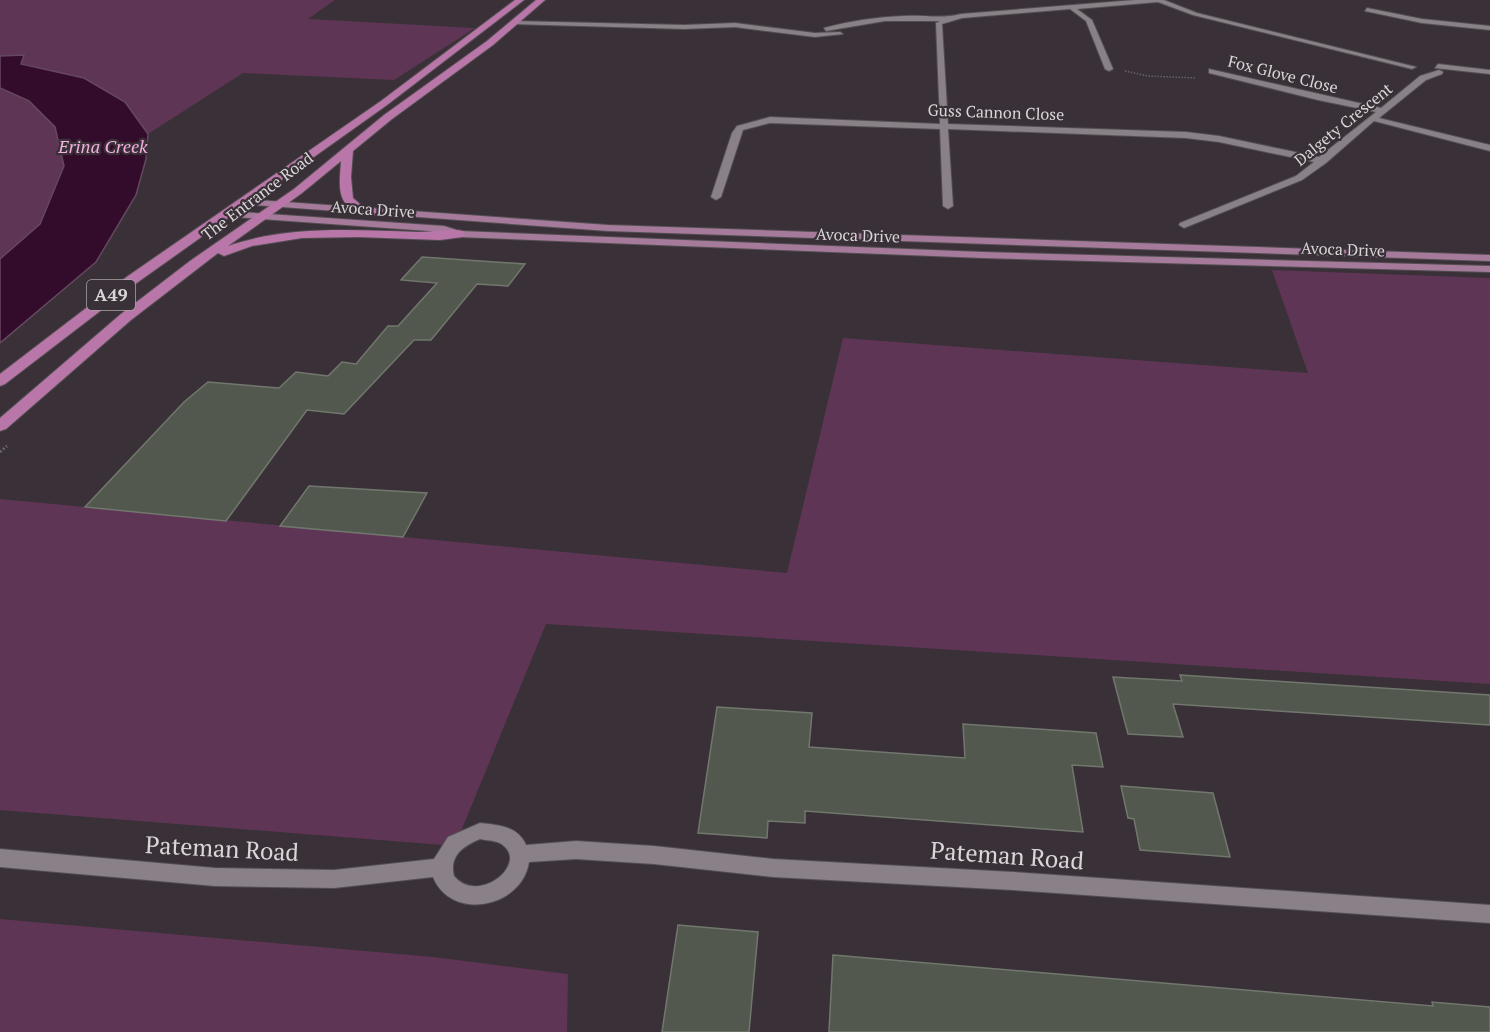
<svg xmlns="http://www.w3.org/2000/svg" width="1490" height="1032" font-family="'PT Serif',serif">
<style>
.green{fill:#5f3555}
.water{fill:#330c2b;stroke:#65485f;stroke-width:1.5}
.building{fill:#53584f;stroke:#72776e;stroke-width:1.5}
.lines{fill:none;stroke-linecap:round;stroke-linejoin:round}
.minor-casing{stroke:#544e52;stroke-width:2}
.major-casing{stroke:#544e52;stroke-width:2}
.highway-casing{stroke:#544e52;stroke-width:2}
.path-far1{stroke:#696268;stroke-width:1.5;stroke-dasharray:1.5 1.5;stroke-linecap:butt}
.path{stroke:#696268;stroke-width:3;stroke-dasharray:2 2;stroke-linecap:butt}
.minor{fill:#8a8087;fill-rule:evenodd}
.major{fill:#a67a9b;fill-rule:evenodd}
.highway{fill:#b976a9;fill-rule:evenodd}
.labels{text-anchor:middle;stroke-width:4.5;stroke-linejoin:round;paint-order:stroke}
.far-street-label{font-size:16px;fill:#dad5d9;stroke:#393137}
.far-water-label{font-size:18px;font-style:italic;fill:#f5aee2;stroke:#393137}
.shield{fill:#393137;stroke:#aaa4a8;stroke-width:1.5}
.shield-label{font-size:18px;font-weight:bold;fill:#dad5d9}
.near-street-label{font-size:24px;fill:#dad5d9;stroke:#393137}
</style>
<rect width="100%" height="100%" fill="#393137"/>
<path class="green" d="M0,0H335L308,19L475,28L394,80L243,73L148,134L125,102L84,79L21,63L24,55L0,56Z
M0,88L31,103L55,127L64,166L40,224L0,259Z
M1272,270L1490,278V684L546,624L455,846L0,810V499L787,573L843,338L1308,373Z
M0,919L433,957L568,974L567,1032H0Z"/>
<path class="water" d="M24,55L21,64L84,78L125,102L148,134L146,159L136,195L96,262L0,343V259L40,224L64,166L55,127L29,101L0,88V56Z"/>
<path class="building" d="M422,257L525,264L508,286L477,284L431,340H414L344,414L307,410L226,521L85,507L184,402L208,382L279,388L296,372L328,376L342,362L356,364L388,326H398L437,283L401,280Z
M309,486L427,493L403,537L280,526Z
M1180,675L1490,695V725L1173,704L1183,737L1128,734L1113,677L1182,681Z
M717,707L812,713L809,747L965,758L963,724L1096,733L1103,767L1072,765L1083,832L805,811V823L768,821L767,838L698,833Z
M1121,786L1213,793L1230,857L1140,850L1134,819L1128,818Z
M678,925L758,932L749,1032H662Z
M833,955L1433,1006L1432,1002L1490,1007V1032H829Z"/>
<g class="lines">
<g class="minor-casing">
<path id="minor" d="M1135,0H1164L1197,13L1416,67L1412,69L1193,15L1158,2L1077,9L1092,20L1113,69L1109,71L1105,69L1086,21L1070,9L962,18L942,24L948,124L1186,132L1219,136L1319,157L1376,112L1318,100L1209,73V69L1381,108L1420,76L1439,70L1443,72L1442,74L1426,80L1379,118L1490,145V151L1374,121L1326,163L1302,180L1184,228L1179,225L1180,223L1296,176L1314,162L1219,142L1186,138L948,129L953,206L948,209L943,206L940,129L770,123L743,130L721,197L716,200L711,197L732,133L737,126L770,117L940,124L936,23L940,21H885L826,31L824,28C850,21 877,17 904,16C924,15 943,19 961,14Z
M1367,8L1422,19L1490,26V30L1422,23L1365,11Z
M514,21L684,25L735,23L815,33L840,32L843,34L815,37L735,27L684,29L512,24Z
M1438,64L1490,70V74L1435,68Z
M480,823C498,825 518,826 526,845L576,841L654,846L773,859L1013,872L1490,905V923L1013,890L773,877L654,864L576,859L529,862C522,908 451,922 433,877L334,888L215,886L0,867V849L215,868L334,870L434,859L448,837ZM480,839C489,841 500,840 506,848C524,868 477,904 454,876C449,856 463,846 480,839Z"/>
</g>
<g class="major-casing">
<path id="major" d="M243,199L608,225L1490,255V261L608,231L240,204L238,202Z
M225,211L444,226L460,231L983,252L1490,266V272L983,258L459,237L443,232L221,216V212Z"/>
</g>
<g class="highway-casing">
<path id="highway" d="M515,0H524L387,105L138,282L5,384L0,386V374L128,276L381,101Z
M536,0H545L493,45L392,119L353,151L351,177L353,198L361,205L376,209V215C370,216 364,214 357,211C335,204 340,180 341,161L302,193L228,246C289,225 353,230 417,232C431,232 450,228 463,231L465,234L463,237L440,240L358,237L302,238L252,246L224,256L218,253L131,320L6,429L0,431V418L121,314L190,261L294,189L384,115L487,41Z"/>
</g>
<path class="path-far1" d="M1125,71L1148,76L1195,78"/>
<path class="path" d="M0,452L7,446"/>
<use href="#minor" class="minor"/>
<use href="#major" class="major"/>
<use href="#highway" class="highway"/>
</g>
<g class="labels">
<g class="far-street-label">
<text transform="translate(1283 74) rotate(14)" y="6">Fox Glove Close</text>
<text transform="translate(996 112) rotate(2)" y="6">Guss Cannon Close</text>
<text transform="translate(1343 124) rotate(-39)" y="6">Dalgety Crescent</text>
<text transform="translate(257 196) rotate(-37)" y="6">The Entrance Road</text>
<text transform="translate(373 209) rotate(4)" y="6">Avoca Drive</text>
<text transform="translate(858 235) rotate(2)" y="6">Avoca Drive</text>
<text transform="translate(1343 249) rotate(2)" y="6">Avoca Drive</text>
</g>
<g class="far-water-label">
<text x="103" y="153">Erina Creek</text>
</g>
<rect class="shield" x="87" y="280" width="48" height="30" rx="4.5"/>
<g class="shield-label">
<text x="111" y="301">A49</text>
</g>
<g class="near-street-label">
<text transform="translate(222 849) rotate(3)" y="8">Pateman Road</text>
<text transform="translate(1007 856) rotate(4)" y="8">Pateman Road</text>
</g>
</g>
</svg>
